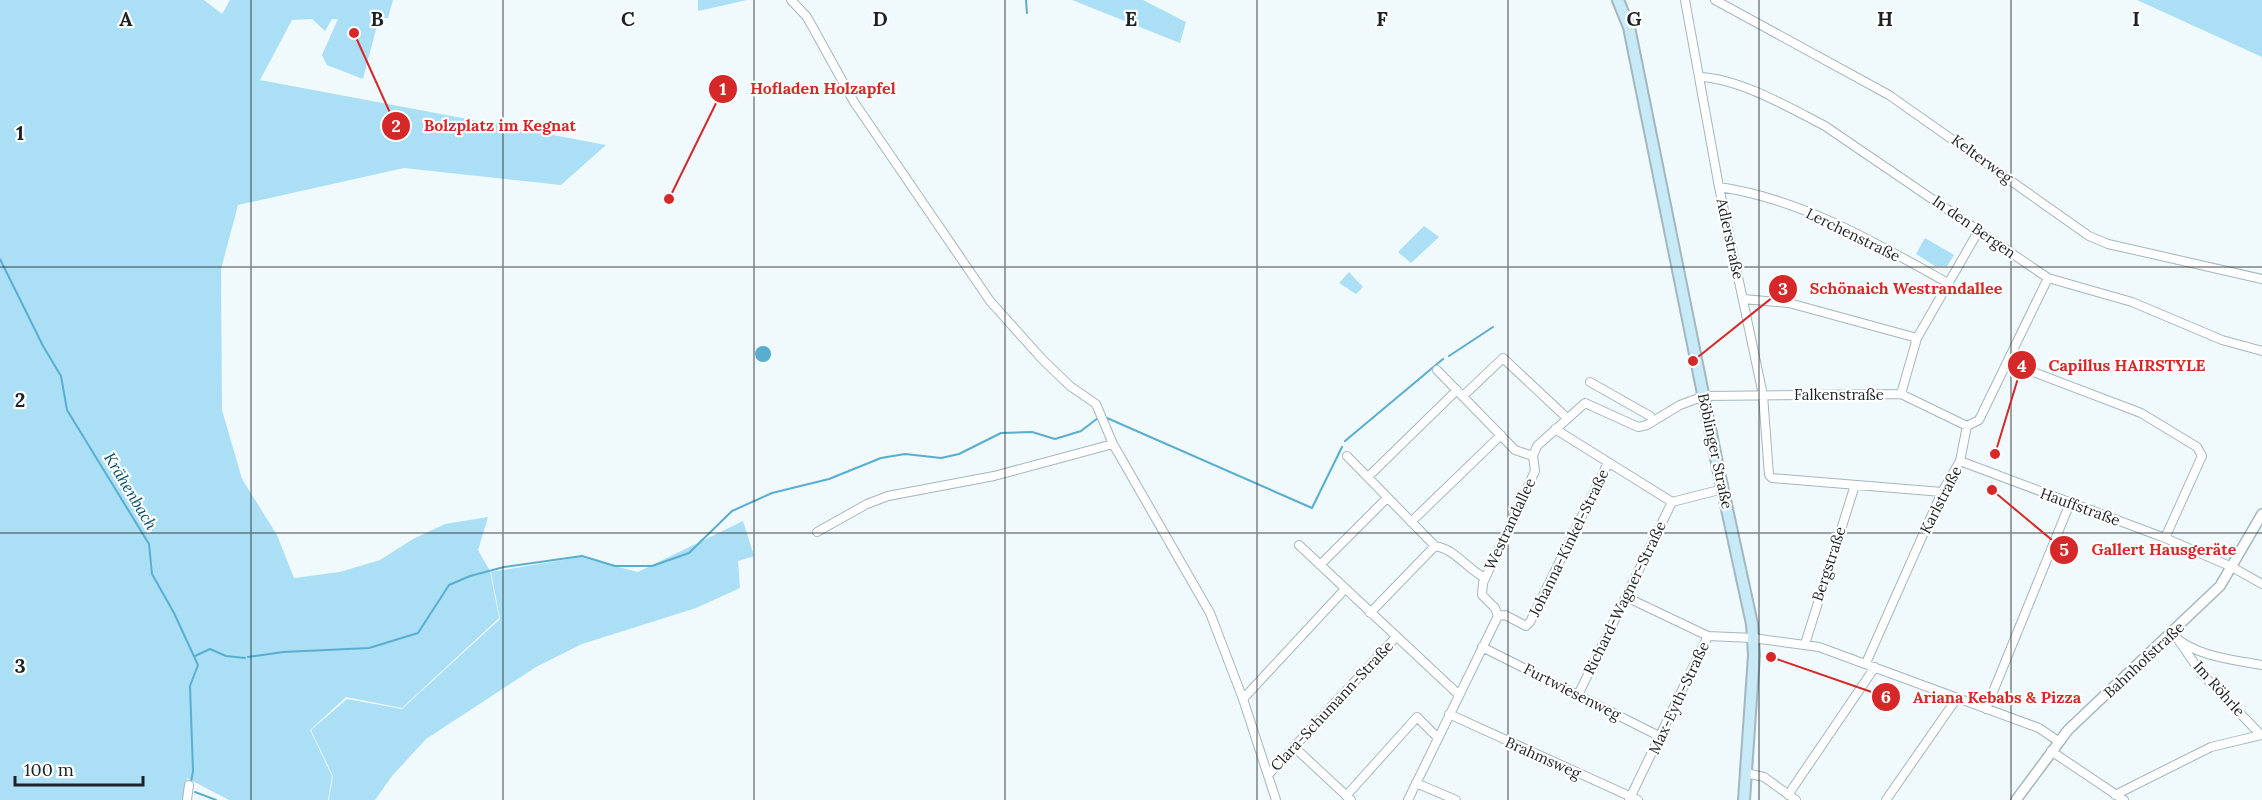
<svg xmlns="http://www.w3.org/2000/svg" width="2262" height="800" font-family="Lora,serif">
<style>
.green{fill:#aadff6}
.water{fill:#59aed0}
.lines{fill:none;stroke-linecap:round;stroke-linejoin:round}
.stream{stroke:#59aed0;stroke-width:2}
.minor-casing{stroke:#a3b7c0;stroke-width:10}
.tertiary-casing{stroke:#a3b7c0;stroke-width:12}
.secondary-casing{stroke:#a3b7c0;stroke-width:14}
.minor{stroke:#fff;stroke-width:8}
.tertiary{stroke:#fff;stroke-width:9}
.secondary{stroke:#c8eaf6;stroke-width:10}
.grid{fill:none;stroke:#1b2326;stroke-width:1.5;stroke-opacity:0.55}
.labels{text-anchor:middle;stroke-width:4.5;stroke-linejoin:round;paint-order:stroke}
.street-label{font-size:15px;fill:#1b2326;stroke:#fff}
.water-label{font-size:16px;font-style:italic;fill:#035067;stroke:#fff}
.grid-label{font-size:20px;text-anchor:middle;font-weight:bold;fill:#1b2326;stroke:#fff;stroke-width:4.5;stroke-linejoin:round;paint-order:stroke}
.leader{fill:none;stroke:#d62828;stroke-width:2}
.callout-dot{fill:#d62828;stroke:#fff;stroke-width:2}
.mark-label{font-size:18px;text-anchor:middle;font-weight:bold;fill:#fff}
.callout-label{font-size:16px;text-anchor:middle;font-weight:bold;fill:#d62828;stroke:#fff;stroke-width:4.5;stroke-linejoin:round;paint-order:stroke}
</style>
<rect width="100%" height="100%" fill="#f0f9fc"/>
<path class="green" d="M0,0H204L222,14L230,0H393L388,18H379L363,79L327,65L322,55L338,19H332L325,31L312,19L292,20L260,80L606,145L561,185L404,168L238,205L221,269L222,410L242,479L277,535L294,578L340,572L380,560L413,539L445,524L488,517L478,550L490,571L499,618L402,708L346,697L310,730L332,776L328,800H229L187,778L183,800H0Z
M698,0H747L698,11Z
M1072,0H1143L1186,22L1180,43Z
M2137,0H2262V57Z
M1424,226L1439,237L1411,263L1398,252Z
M1925,238L1954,255L1947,266H1935L1916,254Z
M1349,272L1363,287L1356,294L1339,283Z
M743,521L754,556L738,561L740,588L696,608L582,644L536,667L426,739L392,776L375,800H329L333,776L311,730L347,699L402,709L500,619L491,572L580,557L638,572Z"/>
<path class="water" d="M755 354a8 8 0 1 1 16 0a8 8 0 1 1-16 0Z"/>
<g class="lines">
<path class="stream" d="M1026,0L1027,13
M0,259L43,346L61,376L67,410L149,544L152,574L174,613L198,665L190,686L193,771L191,782
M1449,356L1493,327
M1107,418L1312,508L1342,447
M1345,441L1443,359
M195,656L210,649L226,656L245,658
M248,657L283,652L369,648L418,633L449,585L470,576L504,567L582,556L615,566H652L689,553L732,511L772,493L829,479L881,458L905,454L941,458L959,454L1001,433L1032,432L1055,439L1081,431L1098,418
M195,792L216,800"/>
<g class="minor-casing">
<path id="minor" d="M791,0L807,17L854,102L990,301L1042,359L1070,386L1096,404L1113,444L1210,613L1243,699L1276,800
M1685,0L1719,187L1763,395L1769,475L1772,478L1942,492
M1715,0L1889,95L2089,236L2108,244L2262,279
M1699,77C1739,78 1790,108 1825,126L2048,278L2132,302L2222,340L2262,351
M1719,187C1802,199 1876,243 1948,283
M1743,299L1789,303L1917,338
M2007,362L2141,413L2197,447L2202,456L2165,538
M1437,370L1515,450L1533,456
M1590,382L1650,416
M1901,394L1917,338L1979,230
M1463,396L1503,358L1567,418
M1555,429L1672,502L1723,489
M1347,456L1435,546C1455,549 1467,569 1485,578
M1960,461L2165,538L2232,567L2262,584
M1368,477L1457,390
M1411,522L1501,435
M817,532L867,504L888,496L994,476L1113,444
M1299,545L1458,694
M1320,565L1387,498
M1626,597L1708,636
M1370,613L1435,546
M1498,616L1495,608L1482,595L1483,583L1535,471L1533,456L1537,446L1585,403L1638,427L1647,425L1680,405L1704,396L1901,394L1967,426
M1498,616L1505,615L1526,626L1530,622L1608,463
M2172,634C2193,656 2233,660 2262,665
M2179,641L2201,673L2261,735
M1805,644L1855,485
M1482,647L1661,737
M1866,663L1942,492L1960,461L1967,426L1979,420L2048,278
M1578,695L1672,502
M1243,699L1345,589
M1986,709L2070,503
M1449,714L1638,800
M1294,747L1351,800
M2051,751L2124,800
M1746,773L1764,777L1796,800
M1268,775L1396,637
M1416,783L1456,800
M1788,795L1875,667
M2115,795L2211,747L2261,735
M1346,796L1417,717L1438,738
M187,800L189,785
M1408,800L1498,616
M1629,800L1708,636L1753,638L1819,647L2039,728L2058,741
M1886,800L1957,698"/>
</g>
<g class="tertiary-casing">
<path id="tertiary" d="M2016,800L2068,730L2220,586L2262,514"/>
</g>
<g class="secondary-casing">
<path id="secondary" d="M1618,0L1629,27L1717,463L1752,624L1754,655L1744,800"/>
</g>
<use href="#minor" class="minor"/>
<use href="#tertiary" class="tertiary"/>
<use href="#secondary" class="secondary"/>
</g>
<path class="grid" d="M251,0V800M503,0V800M754,0V800M1005,0V800M1257,0V800M1508,0V800M1759,0V800M2011,0V800M0,267H2262M0,533H2262"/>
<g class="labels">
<g class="street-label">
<text transform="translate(1982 159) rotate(36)" y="5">Kelterweg</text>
<text transform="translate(1974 227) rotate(35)" y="5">In den Bergen</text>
<text transform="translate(1853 235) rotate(26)" y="5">Lerchenstraße</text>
<text transform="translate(1730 239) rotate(78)" y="5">Adlerstraße</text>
<text x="1839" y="400">Falkenstraße</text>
<text transform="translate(1715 451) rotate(78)" y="5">Böblinger Straße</text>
<text transform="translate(1941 500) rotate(-63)" y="5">Karlstraße</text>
<text transform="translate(2080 507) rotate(20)" y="5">Hauffstraße</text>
<text transform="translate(1510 524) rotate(-65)" y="5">Westrandallee</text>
<text transform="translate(1569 543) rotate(-64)" y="5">Johanna-Kinkel-Straße</text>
<text transform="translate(1829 564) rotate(-72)" y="5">Bergstraße</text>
<text transform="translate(1625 598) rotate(-64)" y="5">Richard-Wagner-Straße</text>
<text transform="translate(2144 660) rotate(-43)" y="5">Bahnhofstraße</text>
<text transform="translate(2219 689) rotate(48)" y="5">Im Röhrle</text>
<text transform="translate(1572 692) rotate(27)" y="5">Furtwiesenweg</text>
<text transform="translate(1679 698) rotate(-65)" y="5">Max-Eyth-Straße</text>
<text transform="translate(1332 706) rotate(-47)" y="5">Clara-Schumann-Straße</text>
<text transform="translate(1543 758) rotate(24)" y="5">Brahmsweg</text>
</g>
<g class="water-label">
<text transform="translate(131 491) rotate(59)" y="6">Krähenbach</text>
</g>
</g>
<g class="grid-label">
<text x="126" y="26">A</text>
<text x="377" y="26">B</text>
<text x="628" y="26">C</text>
<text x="880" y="26">D</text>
<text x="1131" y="26">E</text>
<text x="1382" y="26">F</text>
<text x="1634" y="26">G</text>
<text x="1885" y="26">H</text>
<text x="2136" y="26">I</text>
<text x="20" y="140">1</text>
<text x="20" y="407">2</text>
<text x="20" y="673">3</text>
</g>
<path class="leader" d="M669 199L723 89M354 33L396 126M1693 361L1783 289M1995 454L2022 365M1992 490L2064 550M1771 657L1886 697"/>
<g class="callout-dot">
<circle cx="669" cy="199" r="6"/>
<circle cx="354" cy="33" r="6"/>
<circle cx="1693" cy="361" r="6"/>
<circle cx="1995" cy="454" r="6"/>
<circle cx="1992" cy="490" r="6"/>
<circle cx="1771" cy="657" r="6"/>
<circle cx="723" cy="89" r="15"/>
<circle cx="396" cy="126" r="15"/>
<circle cx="1783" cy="289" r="15"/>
<circle cx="2022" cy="365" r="15"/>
<circle cx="2064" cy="550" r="15"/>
<circle cx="1886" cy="697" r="15"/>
</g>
<g class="mark-label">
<text x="723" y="95">1</text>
<text x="396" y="132">2</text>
<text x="1783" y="295">3</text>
<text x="2022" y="372">4</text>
<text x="2064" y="556">5</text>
<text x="1886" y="703">6</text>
</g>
<g class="callout-label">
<text x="823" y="94">Hofladen Holzapfel</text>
<text x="500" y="131">Bolzplatz im Kegnat</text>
<text x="1906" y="294">Schönaich Westrandallee</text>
<text x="2127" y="371">Capillus HAIRSTYLE</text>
<text x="2164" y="555">Gallert Hausgeräte</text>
<text x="1997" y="703">Ariana Kebabs &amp; Pizza</text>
</g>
<path d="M15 776v9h128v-9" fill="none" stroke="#1b2326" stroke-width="3"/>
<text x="24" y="776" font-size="18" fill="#1b2326" stroke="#ffffff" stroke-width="4.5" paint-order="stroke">100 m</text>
</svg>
